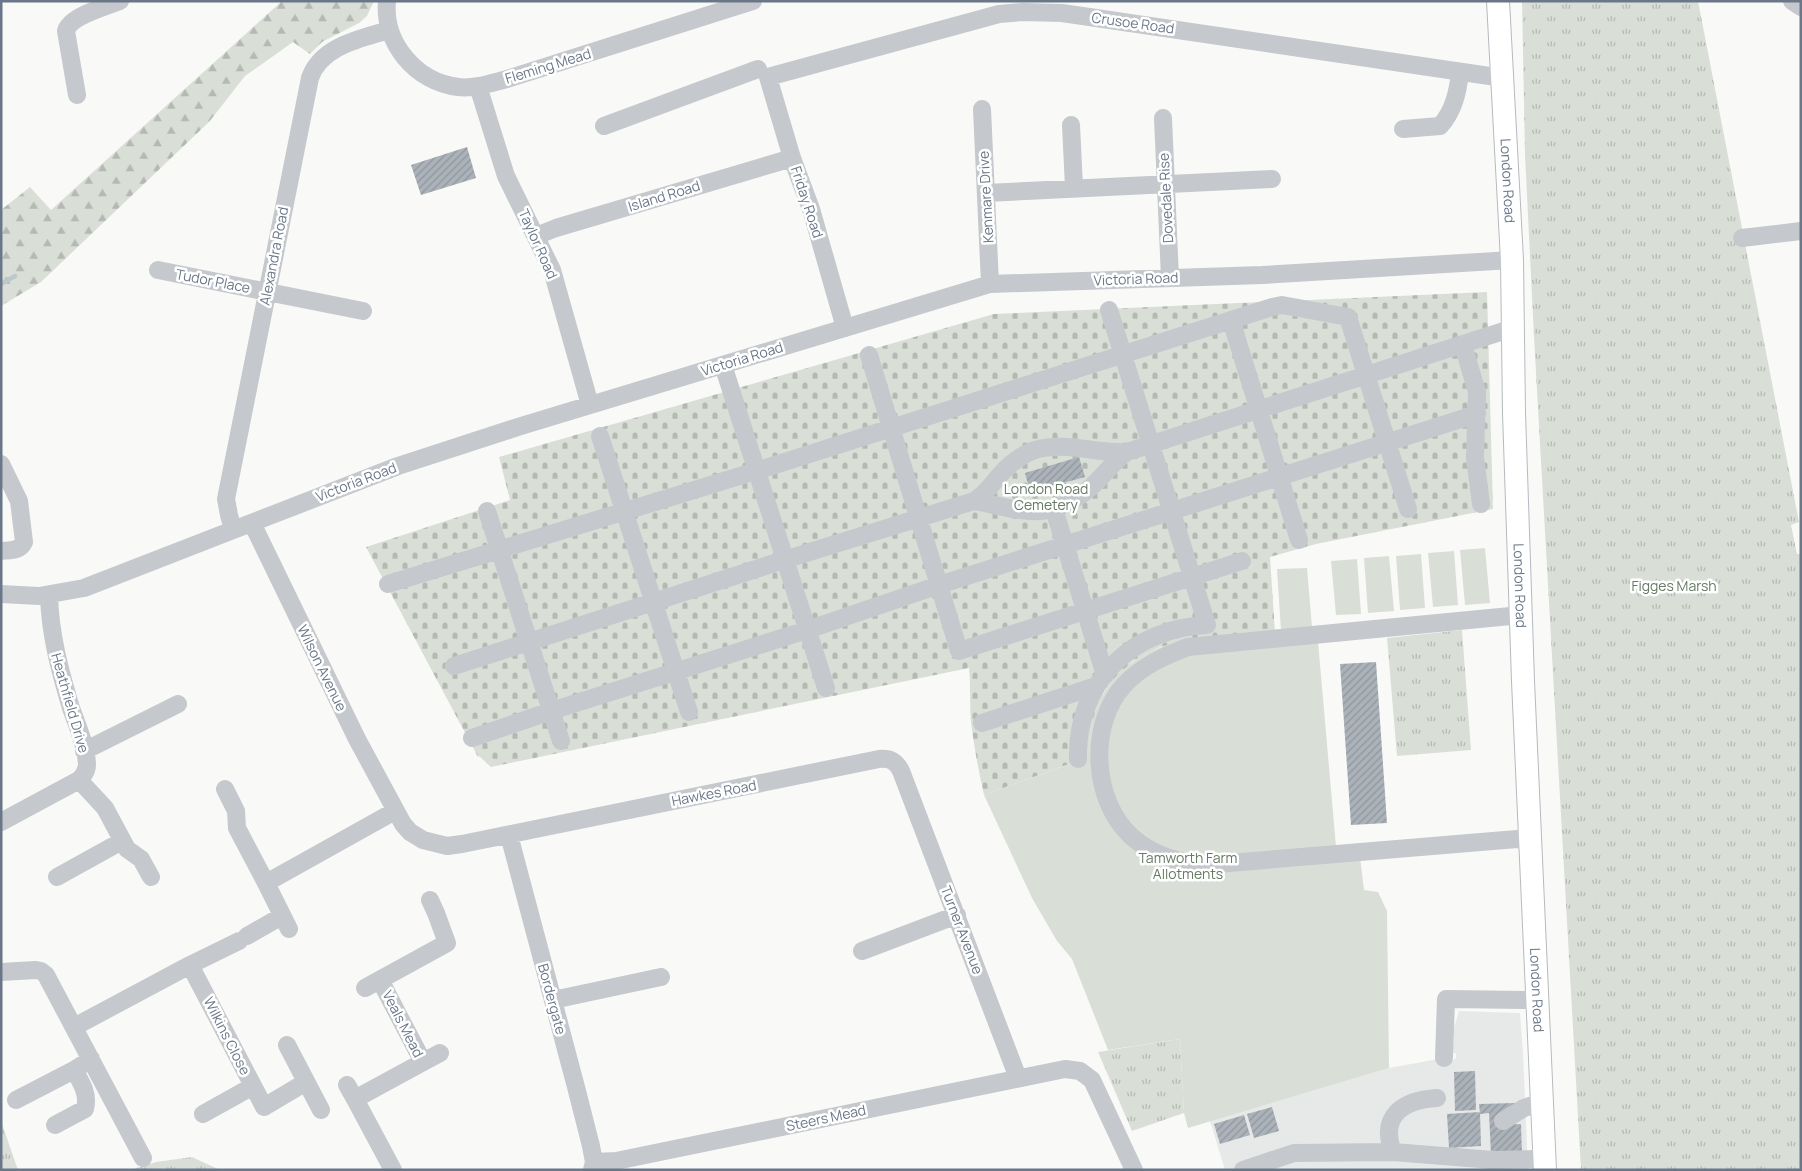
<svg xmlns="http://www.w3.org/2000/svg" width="1802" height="1171" font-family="Manrope,sans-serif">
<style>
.built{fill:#e7e9e8}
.forest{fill:url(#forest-firs)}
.cemetery{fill:url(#cemetery-stones)}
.park{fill:url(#park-tufts)}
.garden{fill:#d9dfd6}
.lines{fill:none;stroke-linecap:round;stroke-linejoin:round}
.stream{stroke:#bdc7cd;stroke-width:4.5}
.building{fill:url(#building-hatch)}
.major-casing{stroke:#b6babf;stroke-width:24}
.minor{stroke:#c5c8cc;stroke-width:18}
.major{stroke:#fff;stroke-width:22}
.labels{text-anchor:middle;stroke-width:5;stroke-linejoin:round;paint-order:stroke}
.street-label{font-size:14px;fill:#697788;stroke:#fff}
.park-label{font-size:14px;fill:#667a64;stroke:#fff}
</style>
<defs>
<pattern id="forest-firs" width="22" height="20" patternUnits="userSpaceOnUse" patternTransform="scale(1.25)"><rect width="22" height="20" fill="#d9dfd6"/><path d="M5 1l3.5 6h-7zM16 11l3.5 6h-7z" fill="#b4bab3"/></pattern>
<pattern id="cemetery-stones" width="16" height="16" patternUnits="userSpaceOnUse" patternTransform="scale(1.25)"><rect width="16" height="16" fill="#d9dfd6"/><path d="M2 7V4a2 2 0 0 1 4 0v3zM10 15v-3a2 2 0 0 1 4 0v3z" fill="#b4bab3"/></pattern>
<pattern id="park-tufts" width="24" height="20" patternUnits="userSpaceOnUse" patternTransform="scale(1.25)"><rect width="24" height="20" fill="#d9dfd6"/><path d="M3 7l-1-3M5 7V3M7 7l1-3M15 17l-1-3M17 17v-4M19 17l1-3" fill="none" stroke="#b4bab3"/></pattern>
<pattern id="building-hatch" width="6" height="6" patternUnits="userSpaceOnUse" patternTransform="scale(1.25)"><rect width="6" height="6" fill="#abb2b9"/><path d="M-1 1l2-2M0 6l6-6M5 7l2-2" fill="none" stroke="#8f969c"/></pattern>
</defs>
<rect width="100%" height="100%" fill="#f9faf7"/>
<path class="built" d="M1459,1011L1520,1013L1523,1053L1528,1170H1225L1210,1121L1389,1068L1438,1059L1450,1062L1456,1058V1053H1453L1454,1028Z"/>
<path class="forest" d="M282,1H374L367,16L359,23L322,42L310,54L293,42L245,76L209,122L41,282L1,306V210L30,187L51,210Z"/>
<path class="cemetery" d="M1487,292L1493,509L1316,544L1270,557L1275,633L1160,647L1132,662L1104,690L1086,758L984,795C979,773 975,752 972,730C969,710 971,688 969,668L491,767L479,756L478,757L366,547L510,500L499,457L994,314Z"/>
<path class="park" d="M1522,1H1698L1799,522L1791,525L1797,554H1801V1170H1581L1534,337L1525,155Z
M1462,630L1471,750L1397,756L1387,638Z
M1180,1039L1184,1113L1132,1131L1098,1052Z
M1,1121L18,1170H1Z
M192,1157L220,1170H130L156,1162Z"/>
<path class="garden" d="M1485,548L1490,603L1465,605L1460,550Z
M1454,551L1458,605L1433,607L1428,553Z
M1421,554L1425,608L1400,610L1396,556Z
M1389,556L1394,611L1368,613L1364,558Z
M1357,559L1361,614L1336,615L1331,561Z
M1307,568L1312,627L1281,631L1277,569Z
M1317,630L1337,858L1360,857L1364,890L1378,892L1387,911L1389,1068L1188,1128L1184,1113L1180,1039L1108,1050L1072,959L1057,941L1032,898L984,795L1086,758C1093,690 1116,661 1181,640Z"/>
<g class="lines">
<path class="stream" d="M1,284L15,276"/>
</g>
<path class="building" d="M467,147L476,178L421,195L411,165Z
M1079,457L1085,477L1030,492L1025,473Z
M1376,662L1387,823L1351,825L1340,664Z
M1475,1071L1476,1110L1455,1111L1454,1072Z
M1515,1103V1109L1501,1125L1521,1124L1522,1154L1491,1155L1489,1113L1480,1114L1479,1104Z
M1272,1107L1279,1131L1254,1138L1247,1114Z
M1480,1112L1481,1146L1449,1148L1447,1114Z
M1244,1115L1250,1135L1220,1144L1214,1124Z"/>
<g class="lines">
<g class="major-casing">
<g id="major">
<path id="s1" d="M1498,1L1512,260L1514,413L1523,681L1545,1170"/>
</g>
</g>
<path class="minor" d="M387,1C383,43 416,82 458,87C474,89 491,83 507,79L753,1
M1792,1L1801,7
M478,86L506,176L552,270L590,405
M77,95L66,31C70,16 105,7 120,1
M982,109L990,284
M1163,118L1170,278
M1071,125L1074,187
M604,126L758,69
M1403,129L1440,126C1454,111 1458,91 1460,72
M986,193L1272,179
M536,236L556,228L792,158
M1742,238L1801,231
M158,270L363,311
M1231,320L1299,540
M845,328L811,209L792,158L768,77L999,14L1022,12L1062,13L1503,78
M1463,345L1477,392L1475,458L1481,504
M869,355L959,651L1242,561
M723,365L826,688
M600,436L689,712
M1,464L19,501L24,542C20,551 10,550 1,551
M974,501C1023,510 1048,524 1091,487C1104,476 1112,462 1127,452
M1054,509L1105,675
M487,511L561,741
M252,523L357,739L403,824L410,832L423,840L447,846L462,844L879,759C890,758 896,761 901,771L1018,1078
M233,530L229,515L226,499L310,78C321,46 360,39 389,30
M388,584L756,471L1272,307L1282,305L1348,317L1408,509
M1,594L39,596L84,588L398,466L521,426L990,284L1262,275L1512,260
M1521,615L1188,647C1164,656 1142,666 1124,685C1088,725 1092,801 1132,837C1156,858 1187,865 1217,864L1517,839L1530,842
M454,666L784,560L974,501C991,491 998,472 1015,461C1020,457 1028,452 1035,450C1064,441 1097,454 1127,452L1513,328
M982,723L1096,686
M472,738L551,711L807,630L939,585L1477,414
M84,751L178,704
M1078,759C1076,682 1132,628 1207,625L1109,310
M79,780L105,808L127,849L141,859L151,877
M225,789L236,811L237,828L266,883L395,811
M1,822L79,780C84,775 87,771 87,764C86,745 77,725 71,708C60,671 50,635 49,595
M509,835L576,1087L591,1146L594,1162
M57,877L122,841
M266,883L289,929
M247,936L282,916
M862,951L957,915
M190,965L239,941
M1,972L36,970L41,971L46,975L143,1158
M380,980L423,1062L355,1099L393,1170
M365,988L447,943L436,913L430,900
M553,1000L661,977
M74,1027L190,965L264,1107L306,1082
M287,1045L321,1110
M1444,1058L1446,999L1537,1000
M423,1062L440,1053
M347,1085L355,1099
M16,1100L74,1070L91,1059
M203,1114L253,1086
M1503,1121L1524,1108L1541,1102
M55,1125L85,1109C89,1094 81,1082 74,1070
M1393,1152C1379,1115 1404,1100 1437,1098
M592,1170L594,1162L616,1161L1065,1069L1080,1071L1092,1080L1134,1170
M1243,1170L1294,1153L1393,1152L1493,1160L1532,1159L1544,1156"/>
<use href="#major" class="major"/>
</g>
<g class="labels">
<g class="street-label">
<text transform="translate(1133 23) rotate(8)" y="5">Crusoe Road</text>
<text transform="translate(548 66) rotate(-17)" y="5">Fleming Mead</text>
<text dy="5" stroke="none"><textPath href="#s1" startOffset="180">London Road</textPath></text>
<text transform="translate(664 196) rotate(-17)" y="5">Island Road</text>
<text transform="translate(986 197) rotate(-93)" y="5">Kenmare Drive</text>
<text transform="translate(1166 198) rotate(-93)" y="5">Dovedale Rise</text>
<text transform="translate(807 202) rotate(72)" y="5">Friday Road</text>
<text transform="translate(538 244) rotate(66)" y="5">Taylor Road</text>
<text transform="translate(274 256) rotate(-79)" y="5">Alexandra Road</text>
<text transform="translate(1136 279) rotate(-2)" y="5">Victoria Road</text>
<text transform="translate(213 281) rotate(11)" y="5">Tudor Place</text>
<text transform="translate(742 359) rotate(-17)" y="5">Victoria Road</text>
<text transform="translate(356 482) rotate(-21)" y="5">Victoria Road</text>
<text dy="5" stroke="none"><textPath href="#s1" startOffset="585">London Road</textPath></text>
<text transform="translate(322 668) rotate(64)" y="5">Wilson Avenue</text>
<text transform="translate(70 703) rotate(74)" y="5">Heathfield Drive</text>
<text transform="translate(714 793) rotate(-11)" y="5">Hawkes Road</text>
<text transform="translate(962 930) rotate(69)" y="5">Turner Avenue</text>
<text dy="5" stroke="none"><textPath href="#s1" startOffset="990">London Road</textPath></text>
<text transform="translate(552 999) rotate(75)" y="5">Bordergate</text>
<text transform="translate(403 1024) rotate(63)" y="5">Veals Mead</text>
<text transform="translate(227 1036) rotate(63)" y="5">Wilkins Close</text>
<text transform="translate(826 1118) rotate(-12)" y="5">Steers Mead</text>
</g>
<g class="park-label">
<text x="1046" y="494">London Road<tspan x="1046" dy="16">Cemetery</tspan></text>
<text x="1674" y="591">Figges Marsh</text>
<text x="1188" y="863">Tamworth Farm<tspan x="1188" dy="16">Allotments</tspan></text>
</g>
</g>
<rect width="1802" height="1171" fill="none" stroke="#697788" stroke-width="5"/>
</svg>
